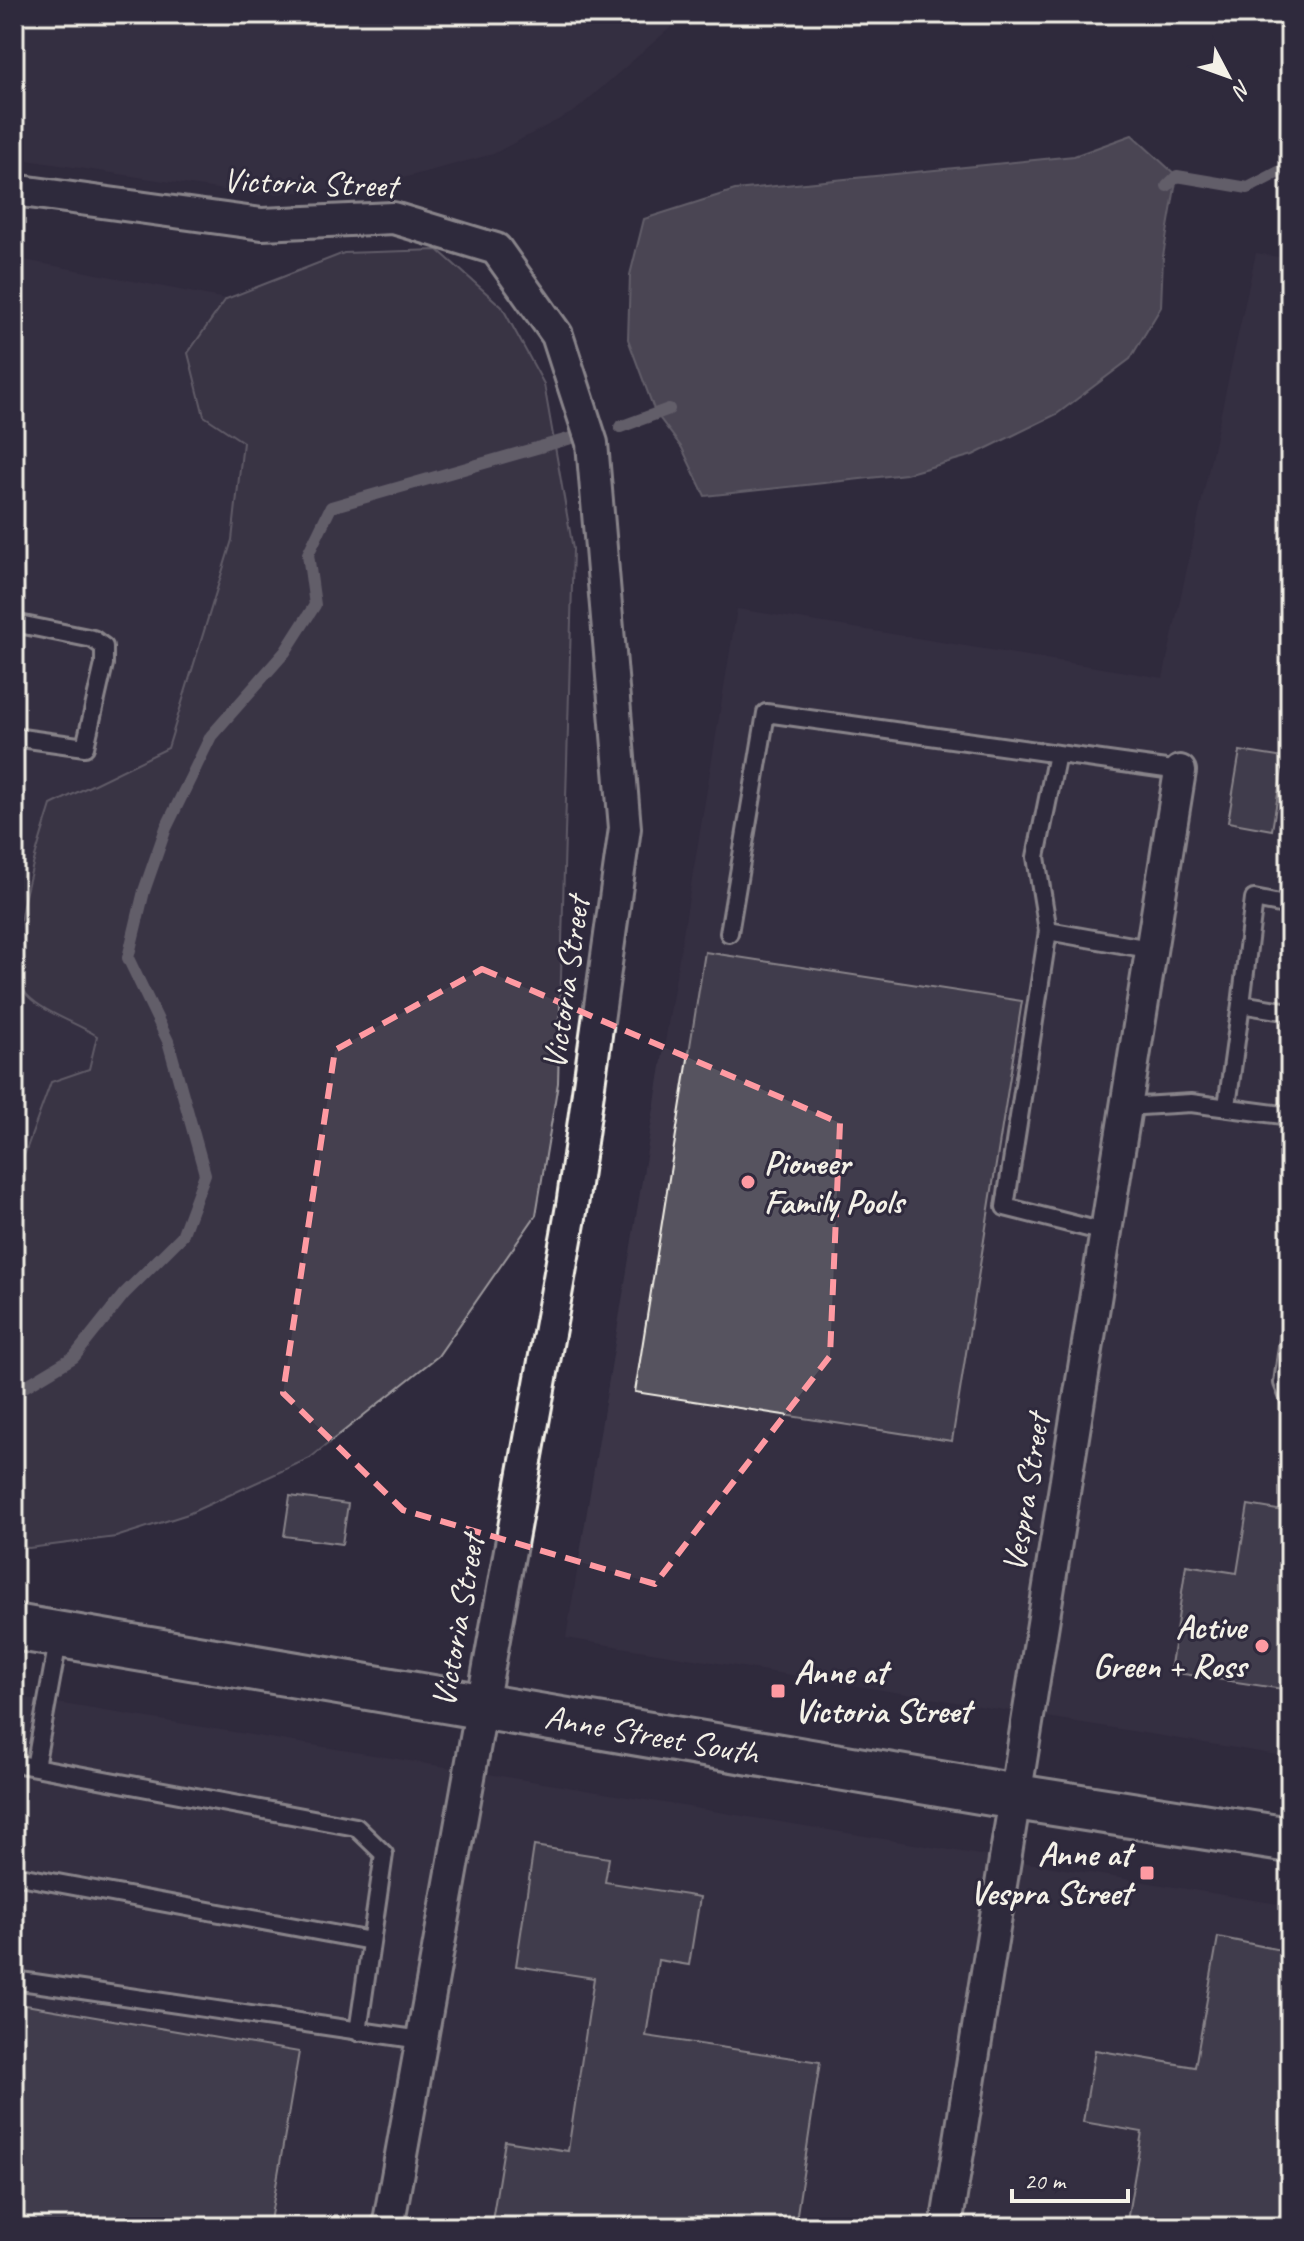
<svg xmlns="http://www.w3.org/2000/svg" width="1304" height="2241" font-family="Caveat,sans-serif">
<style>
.built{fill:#3b3647}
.green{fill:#454050;stroke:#9c989c;stroke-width:2}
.water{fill:#6a6670;stroke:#a19ea0;stroke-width:2}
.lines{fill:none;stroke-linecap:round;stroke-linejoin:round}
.stream{stroke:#a19ea0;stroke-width:12}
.building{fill:#56525f;stroke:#f4f1e8;stroke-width:2}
.lane-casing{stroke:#f4f1e8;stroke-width:22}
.street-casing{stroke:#f4f1e8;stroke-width:36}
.secondary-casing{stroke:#f4f1e8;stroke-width:50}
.lane{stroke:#2f2a3d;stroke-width:16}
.street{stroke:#2f2a3d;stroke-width:30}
.secondary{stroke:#2f2a3d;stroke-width:44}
.marked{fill:none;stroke:#ff9aa2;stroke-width:6;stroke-dasharray:16 10;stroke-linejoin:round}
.poi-dot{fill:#ff9aa2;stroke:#2f2a3d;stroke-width:3}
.labels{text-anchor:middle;stroke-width:6;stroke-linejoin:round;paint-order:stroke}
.street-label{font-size:34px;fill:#f4f1e8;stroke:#2f2a3d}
.poi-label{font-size:34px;font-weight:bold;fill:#f4f1e8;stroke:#2f2a3d;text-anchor:start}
</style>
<rect width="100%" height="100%" fill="#2f2a3d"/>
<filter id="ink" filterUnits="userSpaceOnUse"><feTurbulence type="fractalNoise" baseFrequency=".0125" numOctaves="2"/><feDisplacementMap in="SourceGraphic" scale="16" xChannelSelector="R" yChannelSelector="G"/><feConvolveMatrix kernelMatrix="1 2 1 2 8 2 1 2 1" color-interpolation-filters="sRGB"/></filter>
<g filter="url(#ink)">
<path class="built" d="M14,14H686L575,111L493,154L365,188L256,195L14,158Z
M1256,253L1290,259V1757L566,1638L737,609L1163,678Z
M14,258L226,299L188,353L204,416L243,442L232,540L168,748L51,805L14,921Z
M14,975L27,996L97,1036L89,1069L51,1082L14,1183Z
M14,1696L1290,1906V2227H14Z"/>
<path class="green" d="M438,250L502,307L544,384L573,549L558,1083L536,1215L438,1356L310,1458L188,1514L116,1537L29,1548L14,1546V1183L51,1082L89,1069L97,1036C77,1023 44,1013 27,995C0,956 37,850 51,805L168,748L232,540L243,442L204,416L188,353L226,299L344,253Z"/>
<path class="water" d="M1132,135L1177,176L1163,256L1161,307L1130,359L1057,414L973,455L906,474L705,496L682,448L655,412L628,339L630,275L644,219L735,190L1074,156Z"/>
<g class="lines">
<path class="stream" d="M1167,186L1177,176L1248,188L1290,166
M620,427L669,409
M14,1393L74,1357L124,1294L182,1236L205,1174L168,1041L128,958L144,891L166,828L211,736L285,652L315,605L308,554L331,507L575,437"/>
</g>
<path class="building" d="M1240,751L1284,758L1272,830L1228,822Z
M705,952L1022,1001L952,1441L635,1392Z
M290,1496L348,1504L342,1544L284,1536Z
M1248,1505L1290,1512V1690L1170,1672L1186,1565L1237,1573Z
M534,1846L609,1858L605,1882L700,1897L689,1965L658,1960L646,2036L820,2062L795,2227H491L505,2141L568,2151L594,1978L516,1966Z
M1218,1937L1290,1952V2227H1126L1142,2132L1083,2122L1095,2050L1195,2067Z
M14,2003L299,2052L269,2227H14Z"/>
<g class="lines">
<g class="lane-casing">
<path id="lane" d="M14,623L93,639L104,647V664L85,747L14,737
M1048,931L1036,857L1057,754
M729,933L766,713L1180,771
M1241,1004L1254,899L1290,906
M1227,1106L1241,1004L1290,1012
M1124,1107L1191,1103L1290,1116
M1104,1232L1005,1207L1048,931L1149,949
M1290,1332L1283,1383L1290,1400
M59,1636L35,1767L356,1827L384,1854L358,2032
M14,1763L35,1767
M14,1875L371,1941
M14,1980L421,2040"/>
</g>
<g class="street-casing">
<path id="street" d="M14,190L262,224L393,218L496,249L557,335L592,443L625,828L572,1206L388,2227
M946,2227L1180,771"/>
</g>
<g class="secondary-casing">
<path id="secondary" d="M14,1627L1016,1797L1290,1840"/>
</g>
<use href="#lane" class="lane"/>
<use href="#street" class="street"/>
<use href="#secondary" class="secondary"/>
</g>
</g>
<path d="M0 0H1304V2241H0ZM482,969L840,1123L830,1356L655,1584L403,1510L283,1393L335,1050Z" fill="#2f2a3d" fill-opacity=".55" fill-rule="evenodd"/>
<path class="marked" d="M482,969L840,1123L830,1356L655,1584L403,1510L283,1393L335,1050Z"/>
<g class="poi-dot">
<circle cx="748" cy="1182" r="8"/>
<circle cx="1262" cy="1646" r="8"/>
<rect x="770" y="1683" width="16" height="16" rx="4"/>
<rect x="1139" y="1865" width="16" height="16" rx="4"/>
</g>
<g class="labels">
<g class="street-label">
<text transform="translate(310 182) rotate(2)" y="12">Victoria Street</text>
<text transform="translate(565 983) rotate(-82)" y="12">Victoria Street</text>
<text transform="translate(1025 1493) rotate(-81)" y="12">Vespra Street</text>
<text transform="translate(457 1621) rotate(-80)" y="12">Victoria Street</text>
<text transform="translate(652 1734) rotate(10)" y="12">Anne Street South</text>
</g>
<g class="poi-label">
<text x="764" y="1174">Pioneer<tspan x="764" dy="39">Family Pools</tspan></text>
<text x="1246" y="1638" text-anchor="end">Active<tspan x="1246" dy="39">Green + Ross</tspan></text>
<text x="794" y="1683">Anne at<tspan x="794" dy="39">Victoria Street</tspan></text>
<text x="1131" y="1865" text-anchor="end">Anne at<tspan x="1131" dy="39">Vespra Street</tspan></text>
</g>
</g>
<rect width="1304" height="2241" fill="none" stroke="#2f2a3d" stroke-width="48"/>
<rect x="24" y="24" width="1256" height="2193" fill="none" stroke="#f4f1e8" stroke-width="3" filter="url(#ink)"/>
<g transform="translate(1228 76) rotate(131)" stroke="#2f2a3d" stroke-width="6" paint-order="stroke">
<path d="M0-6L14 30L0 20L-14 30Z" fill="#f4f1e8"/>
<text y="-12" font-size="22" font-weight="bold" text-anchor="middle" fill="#f4f1e8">N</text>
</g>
<path d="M1012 2189v12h116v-12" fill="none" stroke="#f4f1e8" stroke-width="4"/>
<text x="1024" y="2189" font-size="24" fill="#f4f1e8" stroke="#2f2a3d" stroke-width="6" paint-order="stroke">20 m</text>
</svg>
